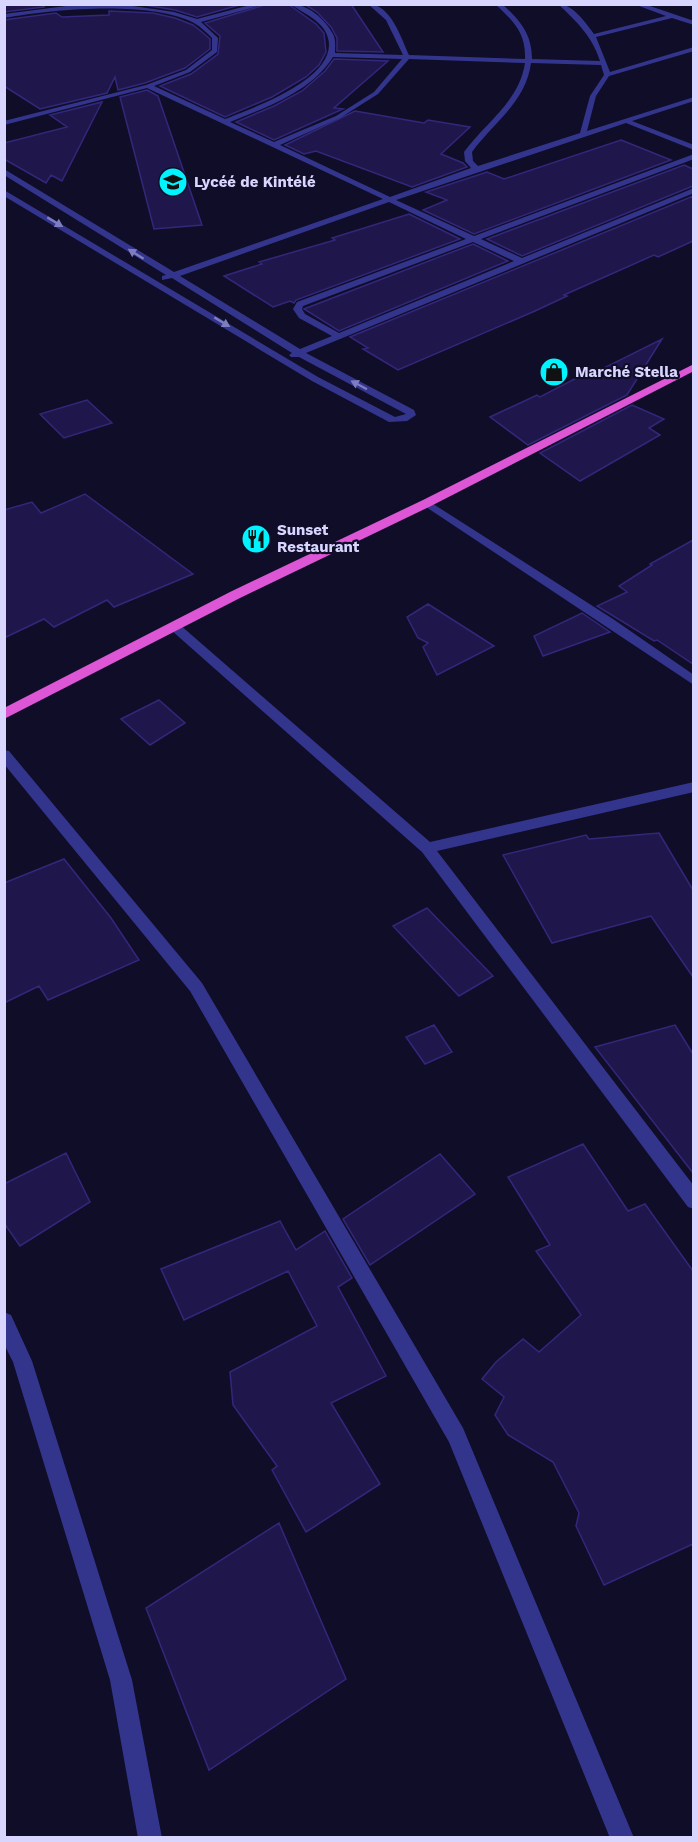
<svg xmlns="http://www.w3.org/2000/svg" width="698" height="1842" font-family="'Work Sans',sans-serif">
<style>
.building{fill:#1f174c;stroke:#33277b;stroke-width:1.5}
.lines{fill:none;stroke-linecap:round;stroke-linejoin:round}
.minor{fill:#33358d;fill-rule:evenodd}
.trunk{fill:#dc56d6;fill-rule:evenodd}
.oneway{fill:#7d7dc0}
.labels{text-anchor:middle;stroke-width:4.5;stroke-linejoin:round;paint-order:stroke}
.far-poi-label{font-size:15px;font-weight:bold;fill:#d8d5ff;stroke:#100d29;text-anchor:start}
</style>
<rect width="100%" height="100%" fill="#100d29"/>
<path class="building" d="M4,4H41L44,7L4,12Z
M138,4H243L197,17L175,10Z
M268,4H288L316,24L324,33L326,52L319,65L306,77L272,97L225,117L160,86L191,74L218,54L220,36L205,23Z
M304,4H351L383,52L337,51V38L331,27L317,12Z
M109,11L153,13L175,18L193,25L202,32L210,39V49L185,68L145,83L118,90L115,77L107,93L40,109L4,86V20L56,13L62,17L109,15Z
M334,59L388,61L334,108L343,109L274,140L236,122L274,106L302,91L325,71Z
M147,90L158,96L202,225L154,229L120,97Z
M102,102L62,181L51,175L46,183L4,159V143L67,127L50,115Z
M355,111L424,123L428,120L470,127L441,154L463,163L467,167L412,187L316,151L304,154L285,145Z
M621,140L671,160L474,234L423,210L447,200L426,192L487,172L504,179Z
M684,165L693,169V186L522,256L487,239Z
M693,196V241L658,257L654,255L564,295L567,296L535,311L398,370L363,349L368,348L350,337Z
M409,214L460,239L296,300L294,303L290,301L273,307L224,276L262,264L259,262L335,240L332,238Z
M473,244L508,261L339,331L304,309Z
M662,339L627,395L528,445L490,417L537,395L540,397L584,374L588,376Z
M87,400L112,423L64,438L40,414Z
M632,405L664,419L649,428L660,435L580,481L540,453Z
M85,494L193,574L114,607L107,600L54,627L44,619L4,638V510L32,502L41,513Z
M693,540V664L657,640L654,641L597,606L627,592L619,586L652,565L650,564Z
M428,604L494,646L437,675L423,647L428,643L418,638L407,617Z
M582,613L610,632L543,656L534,636Z
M159,700L185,723L150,745L121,719Z
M659,833L693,890V977L651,916L552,943L503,855L586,835L589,839Z
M64,859L111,918L139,960L48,1000L39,986L4,1003V883Z
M427,908L493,976L459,996L393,926Z
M434,1025L452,1052L425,1064L406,1037Z
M675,1025L693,1054V1173L595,1047Z
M583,1144L628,1211L645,1204L693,1271V1544L604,1585L576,1526L579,1513L553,1462L508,1435L495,1415L504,1397L482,1379L496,1362L523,1339L539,1352L581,1315L536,1251L550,1245L508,1177Z
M66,1153L90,1202L20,1246L4,1223V1184Z
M440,1154L475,1194L370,1265L343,1219Z
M280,1221L296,1250L325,1231L352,1278L338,1287L386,1376L331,1403L380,1484L306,1532L272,1470L277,1466L233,1405L230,1372L317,1326L288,1271L184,1320L161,1269Z
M279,1523L346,1679L209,1770L146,1608Z"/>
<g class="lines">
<path class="minor" d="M254,4H266L201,22L218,38L217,52L190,72L154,86L225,119C253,108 339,78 328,38C324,21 303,13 290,4C308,4 325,19 333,34C336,39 335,47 335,53L403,55L386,20L368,4C391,4 401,38 409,55L525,59C526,32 513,21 495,4H502C520,20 532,34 532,59L600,61C592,36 577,22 558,4C573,4 586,23 594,34L666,16L634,4H644L694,21V25L672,18L596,37L610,72L694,47V51L609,76L596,96L587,131L694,97V101L632,121L694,145V150L626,123L396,200L474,236L694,154V159L481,239L522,258L694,188V193L306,353L414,410L416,415L407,421L389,422L312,381L4,196V190L318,377L395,417L406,414L299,357H291L289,355L292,353L172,278L162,280V276L166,275L4,175V169L174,272L383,199L147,88L4,125V121L146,85L186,70L212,50V38C207,33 201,27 194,23C152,0 52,9 4,18V14L74,5H126L174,12L197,19ZM333,57L402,59L374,92L336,116L274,142L230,122C267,107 311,92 333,57ZM409,59L525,63C519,102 486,122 464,152L465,161L471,168L390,197L280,145L340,118L378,94ZM531,63L601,65L604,75L590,96L580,133L478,166L473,161L472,152C494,122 526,102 531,63ZM389,202L466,239L297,302L293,309L299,318L332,336L300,349L180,276ZM473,242L514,261L339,333L305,314L302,309L303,306Z
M427,500L613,619L694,675V685L423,505V501Z
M175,623L179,624L430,842L694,782V792L437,851L694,1186V1209L688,1207L422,852L171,630V624Z
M4,750L9,751L202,983L463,1428L634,1838H610L449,1442L190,991L4,764Z
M4,1312L11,1315L32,1361L132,1680L162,1838H138L110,1680L13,1362L4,1344Z"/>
<path class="trunk" d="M694,364V371L431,506L240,598L4,719V708L230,592L423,500Z"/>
</g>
<defs><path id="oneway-solid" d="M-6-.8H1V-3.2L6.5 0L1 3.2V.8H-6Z" transform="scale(1.5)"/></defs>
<g class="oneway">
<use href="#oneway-solid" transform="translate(55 222) rotate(31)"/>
<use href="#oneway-solid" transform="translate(136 254) rotate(-148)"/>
<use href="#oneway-solid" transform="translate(222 322) rotate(31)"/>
<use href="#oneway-solid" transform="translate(359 385) rotate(-152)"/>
</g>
<defs>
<g id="school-disc" transform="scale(1.5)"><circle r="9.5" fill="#01f3ff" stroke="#100d29"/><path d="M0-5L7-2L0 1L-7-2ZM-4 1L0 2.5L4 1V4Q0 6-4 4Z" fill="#111"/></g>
<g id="shop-disc" transform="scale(1.5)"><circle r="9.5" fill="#01f3ff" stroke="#100d29"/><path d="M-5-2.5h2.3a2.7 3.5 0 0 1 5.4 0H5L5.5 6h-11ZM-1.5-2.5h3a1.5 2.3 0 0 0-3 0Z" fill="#111"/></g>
<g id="restaurant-disc" transform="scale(1.5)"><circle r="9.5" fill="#01f3ff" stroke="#100d29"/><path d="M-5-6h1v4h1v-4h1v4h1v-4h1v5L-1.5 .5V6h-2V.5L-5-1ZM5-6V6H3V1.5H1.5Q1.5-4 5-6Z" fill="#111"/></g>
</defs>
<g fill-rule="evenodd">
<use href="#school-disc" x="173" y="182"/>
<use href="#shop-disc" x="554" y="372"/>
<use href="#restaurant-disc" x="256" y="539"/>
</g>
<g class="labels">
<g class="far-poi-label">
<text x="194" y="187">Lycéé de Kintélé</text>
<text x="575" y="377">Marché Stella</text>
<text x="277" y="535">Sunset<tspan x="277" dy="17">Restaurant</tspan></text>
</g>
</g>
<rect width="698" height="1842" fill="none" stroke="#d8d5ff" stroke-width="12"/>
</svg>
